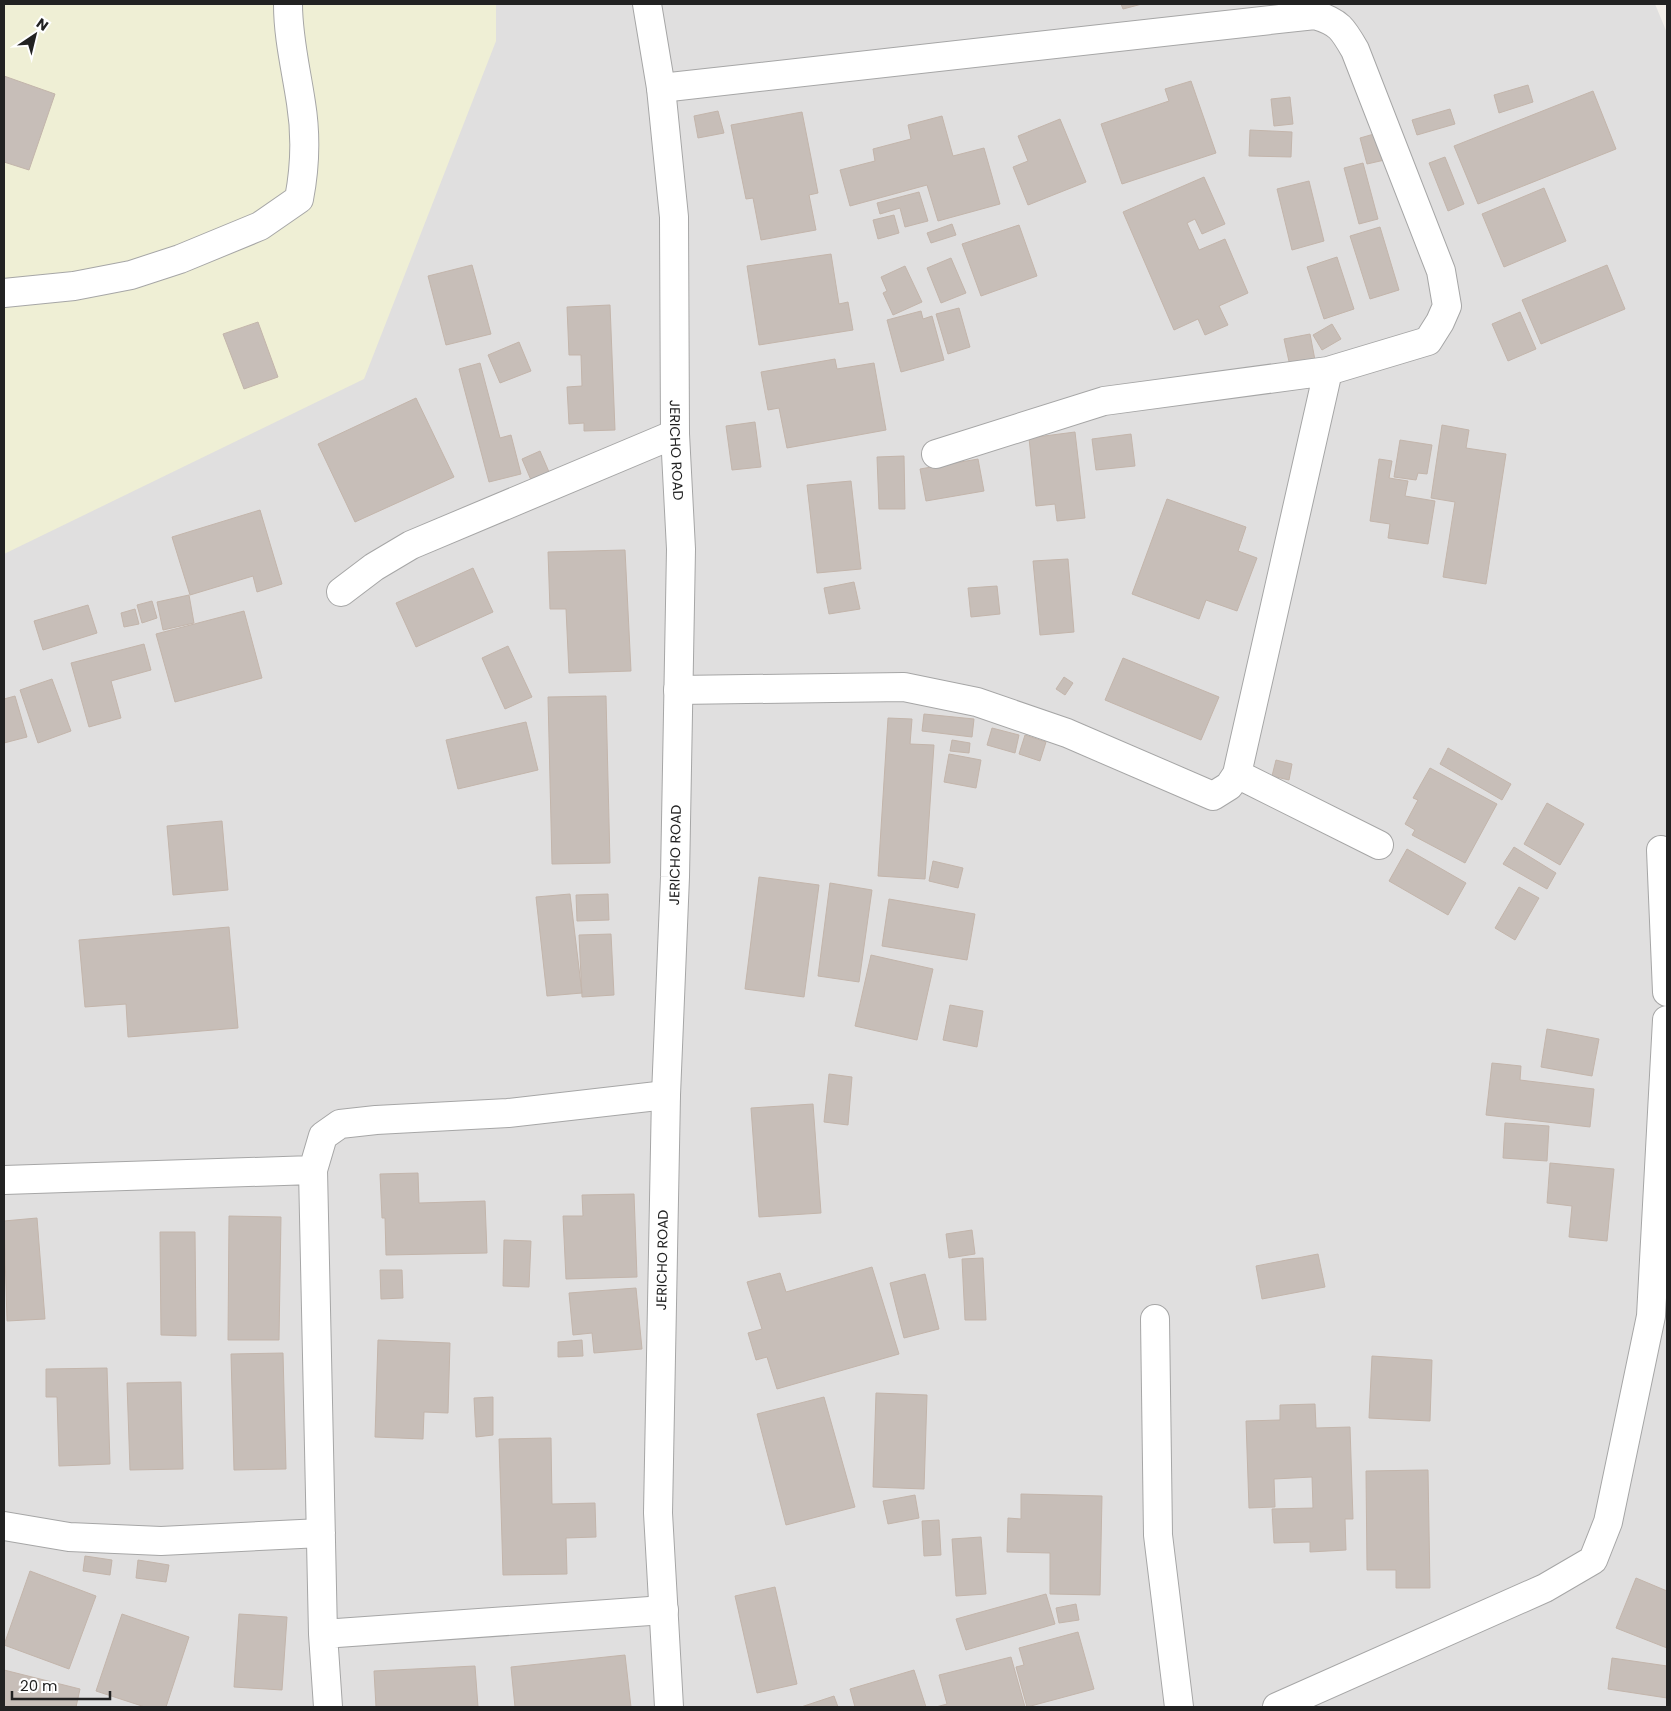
<svg xmlns="http://www.w3.org/2000/svg" width="1671" height="1711" font-family="Poppins,sans-serif">
<style>
.residential{fill:#e0dfdf}
.farmland{fill:#efefd5}
.building{fill:#c7beb8;stroke:#c3b5ab}
.lines{fill:none;stroke-linecap:round;stroke-linejoin:round}
.minor-casing{stroke:#a6a6a6;stroke-width:30}
.tertiary-casing{stroke:#a6a6a6;stroke-width:30}
.minor{stroke:#fff;stroke-width:28}
.tertiary{stroke:#fff;stroke-width:28}
.labels{text-anchor:middle;stroke-width:4.5;stroke-linejoin:round;paint-order:stroke}
.street-label{font-size:14px;fill:#222;stroke:#fff}
</style>
<rect width="100%" height="100%" fill="#f2eee9"/>
<path class="residential" d="M4,4H1655L1667,33V1707H4Z"/>
<path class="farmland" d="M4,4H496V41L364,379L4,554Z"/>
<path class="building" d="M1121,4H1142L1123,9Z
M4,76L55,94L29,170L4,162Z
M1191,81L1216,153L1122,184L1101,124L1169,101L1165,89Z
M1528,85L1533,102L1499,113L1494,95Z
M1593,91L1616,149L1478,204L1454,146Z
M1290,97L1293,124L1274,126L1271,99Z
M1450,109L1455,124L1417,135L1412,120Z
M718,111L724,133L698,138L694,116Z
M802,112L818,193L809,195L816,230L761,240L753,198L746,199L731,125Z
M942,116L953,156L984,148L1000,204L938,221L927,185L850,206L840,170L875,161L873,149L911,139L908,125Z
M1060,119L1086,182L1028,205L1013,167L1028,161L1018,136Z
M1250,130L1292,132L1291,157L1249,156Z
M1381,132L1389,159L1367,164L1360,138Z
M1445,157L1464,204L1448,211L1429,163Z
M1363,163L1378,219L1359,224L1344,168Z
M1204,177L1225,224L1202,234L1195,219L1187,223L1199,250L1225,239L1248,293L1219,306L1228,325L1205,335L1198,319L1174,330L1123,212Z
M1309,181L1324,241L1292,250L1277,189Z
M1544,188L1566,241L1504,267L1482,214Z
M919,192L928,221L905,227L900,208L880,214L877,203Z
M894,215L899,233L878,239L873,220Z
M952,224L956,235L931,243L927,233Z
M1019,225L1037,276L981,296L962,244Z
M1380,227L1399,290L1370,299L1350,236Z
M831,254L839,304L848,302L853,330L759,345L747,266Z
M1337,257L1354,309L1324,319L1307,267Z
M951,258L966,293L941,303L927,268Z
M472,265L491,334L446,345L428,276Z
M1607,265L1625,309L1541,344L1522,300Z
M905,266L922,302L893,315L883,293L887,291L881,277Z
M610,305L615,430L584,431V423L569,424L567,387L582,386L581,355H569L567,307Z
M959,308L970,347L948,354L936,314Z
M921,311L923,319L932,316L944,360L901,372L887,320Z
M1520,312L1536,349L1508,361L1492,324Z
M258,322L278,377L244,389L223,334Z
M1332,324L1341,339L1322,350L1313,335Z
M1310,334L1315,360L1290,366L1284,339Z
M519,342L531,371L500,383L488,355Z
M835,359L837,369L874,363L886,430L787,448L779,408L768,410L761,372Z
M480,363L500,438L511,435L521,474L489,482L459,369Z
M416,398L454,477L355,522L318,444Z
M755,422L761,467L732,470L726,426Z
M1442,425L1469,430L1466,448L1506,454L1486,584L1443,577L1455,502L1431,498Z
M1075,432L1085,518L1057,521L1055,504L1036,506L1029,438Z
M1131,434L1135,466L1096,470L1092,439Z
M1400,440L1432,445L1427,474L1418,473L1416,480L1394,477Z
M540,451L549,472L531,480L522,459Z
M904,456L905,509H879L877,457Z
M978,459L984,491L926,501L920,469Z
M1379,459L1392,461L1389,478L1408,481L1405,496L1435,501L1428,544L1388,538L1390,524L1370,521Z
M851,481L861,569L817,573L807,485Z
M1167,499L1246,527L1238,551L1257,558L1237,611L1206,600L1199,619L1132,594Z
M260,510L282,584L257,592L253,576L190,595L172,537Z
M625,550L631,671L569,673L566,609H550L548,552Z
M1068,559L1074,632L1040,635L1033,561Z
M473,568L493,612L416,647L396,603Z
M854,582L860,609L829,614L824,588Z
M997,586L1000,614L971,617L968,588Z
M189,595L194,623L163,630L157,602Z
M152,601L157,618L142,623L137,605Z
M88,605L97,633L43,650L34,621Z
M135,609L139,624L124,627L121,613Z
M244,611L262,678L175,702L156,634Z
M144,644L151,670L111,681L121,718L89,727L71,663Z
M508,646L532,697L505,709L482,658Z
M1123,658L1219,697L1201,740L1105,700Z
M1064,677L1073,683L1065,695L1056,689Z
M52,679L71,731L38,743L20,690Z
M15,696L27,737L4,743V699Z
M606,696L610,863L552,864L548,697Z
M924,714L974,719L972,737L922,731Z
M888,718L912,719L910,744L934,745L925,879L878,876Z
M526,722L538,770L458,789L446,740Z
M992,728L1019,735L1015,753L987,745Z
M1025,735L1046,742L1040,761L1019,754Z
M952,740L970,743L969,753L950,751Z
M1448,748L1511,784L1502,800L1440,764Z
M949,754L981,760L976,788L944,782Z
M1276,760L1292,764L1289,780L1272,776Z
M1430,768L1497,804L1465,863L1412,835L1415,830L1405,824L1418,800L1413,798Z
M1547,803L1584,824L1560,865L1524,844Z
M222,821L228,890L173,895L167,826Z
M1514,847L1556,873L1547,889L1503,864Z
M1407,849L1466,883L1448,915L1389,881Z
M933,861L963,868L958,888L929,881Z
M759,877L819,885L804,997L745,989Z
M830,883L872,890L859,982L818,976Z
M1519,887L1539,898L1515,940L1495,928Z
M570,894L582,993L547,996L536,897Z
M608,894L609,920L577,921L576,895Z
M889,899L975,914L967,960L882,946Z
M229,927L238,1028L128,1037L126,1004L85,1007L79,940Z
M611,934L614,995L582,997L579,935Z
M871,955L933,969L917,1040L855,1026Z
M950,1005L983,1011L977,1047L943,1040Z
M1547,1029L1599,1039L1592,1076L1541,1067Z
M1492,1063L1521,1066L1520,1080L1594,1089L1590,1127L1486,1115Z
M829,1074L852,1077L848,1125L824,1122Z
M813,1104L821,1213L759,1217L751,1108Z
M1505,1123L1549,1126L1547,1161L1503,1158Z
M1550,1163L1614,1169L1607,1241L1569,1237L1572,1206L1547,1203Z
M418,1173L419,1203L485,1201L487,1253L386,1255L385,1218H382L380,1174Z
M634,1194L637,1277L566,1279L563,1216H583L582,1195Z
M229,1216L281,1217L279,1340H228Z
M37,1218L45,1319L7,1321L4,1221Z
M972,1230L975,1254L949,1258L946,1234Z
M160,1232H195L196,1336L161,1335Z
M504,1240L531,1241L529,1287L503,1286Z
M1318,1254L1325,1287L1262,1299L1256,1266Z
M983,1258L986,1320H965L962,1259Z
M872,1267L899,1354L777,1389L767,1357L756,1360L748,1333L762,1329L747,1282L780,1273L786,1292Z
M380,1270H402L403,1298L381,1299Z
M925,1274L939,1329L904,1338L890,1283Z
M636,1288L642,1349L594,1353L592,1333L573,1335L569,1293Z
M378,1340L450,1343L448,1413L424,1412L423,1439L375,1437Z
M582,1340L583,1356L558,1357V1342Z
M283,1353L286,1469L234,1470L231,1354Z
M1372,1356L1432,1360L1430,1421L1369,1418Z
M107,1368L110,1464L59,1466L57,1397H46V1369Z
M181,1382L183,1469L130,1470L127,1383Z
M876,1393L927,1395L924,1489L873,1487Z
M493,1397V1435L476,1437L474,1398Z
M824,1397L855,1507L786,1525L757,1414Z
M1315,1404L1316,1428L1350,1427L1353,1519H1345L1346,1550L1310,1552V1542L1274,1543L1272,1509L1313,1508L1312,1477L1274,1479L1275,1507L1249,1508L1246,1421L1280,1420V1405Z
M551,1438L552,1504L595,1503L596,1537L566,1538L567,1574L503,1575L499,1439Z
M1428,1470L1430,1588H1396V1570H1367L1366,1471Z
M1021,1494L1102,1496L1100,1595L1050,1594V1553L1007,1552L1008,1518L1021,1519Z
M915,1495L919,1518L888,1524L883,1501Z
M939,1520L941,1555L924,1556L922,1521Z
M981,1537L986,1594L956,1596L952,1539Z
M85,1556L112,1560L110,1575L83,1571Z
M138,1560L169,1565L166,1582L136,1578Z
M30,1571L96,1596L69,1669L4,1645Z
M1636,1578L1667,1591V1648L1616,1628Z
M775,1587L797,1684L757,1693L735,1596Z
M1046,1594L1055,1624L966,1650L956,1619Z
M1076,1604L1079,1620L1059,1623L1056,1608Z
M122,1614L189,1637L166,1707H145L96,1691Z
M239,1614L287,1617L282,1690L234,1687Z
M1078,1632L1094,1689L1027,1707L1016,1667L1024,1665L1019,1648Z
M625,1655L631,1707H515L511,1667Z
M1011,1657L1025,1707H936L947,1704L939,1675Z
M1612,1658L1667,1666V1698L1608,1689Z
M475,1666L478,1707H376L374,1671Z
M4,1670L80,1689L76,1707H4Z
M914,1670L926,1707H855L850,1689Z
M834,1696L838,1707H801Z"/>
<g class="lines">
<g class="minor-casing">
<path id="minor" d="M661,88L1315,15C1339,22 1343,29 1355,50L1441,271L1447,306L1440,322L1428,341L1328,371L1104,401L936,454
M4,293L74,286L131,275L180,259L260,226L299,199C305,168 306,134 301,103C296,69 288,38 288,4
M341,592L374,567L411,545L675,434
M678,690L904,687L977,702L1067,733L1213,796L1229,786L1237,774L1328,371
M1237,774L1379,845
M1661,850L1667,992
M313,1170L323,1634L328,1707
M4,1180L313,1170L323,1136L340,1124L376,1120L508,1113L666,1095
M1155,1319L1158,1535L1179,1707
M4,1526L69,1537L161,1541L321,1533
M323,1634L664,1610
M1277,1707L1545,1588L1593,1560L1608,1522L1651,1316L1667,1020"/>
</g>
<g class="tertiary-casing">
<g id="tertiary">
<path id="s1" d="M647,4L661,88L674,217L675,434L681,549L675,877L666,1095L658,1513L669,1707"/>
</g>
</g>
<use href="#minor" class="minor"/>
<use href="#tertiary" class="tertiary"/>
</g>
<g class="labels">
<g class="street-label">
<text dy="5" stroke="none"><textPath href="#s1" startOffset="448">JERICHO ROAD</textPath></text>
<text transform="translate(675 855) rotate(-89)" y="5">JERICHO ROAD</text>
<text transform="translate(662 1260) rotate(-89)" y="5">JERICHO ROAD</text>
</g>
</g>
<rect width="1671" height="1711" fill="none" stroke="#222222" stroke-width="10"/>
<g transform="translate(35 35) rotate(35)" stroke="#ffffff" stroke-width="4" paint-order="stroke">
<path d="M0-4L9 19L0 12L-9 19Z" fill="#222222"/>
<text y="-8" font-size="14" font-weight="bold" text-anchor="middle" fill="#222222">N</text>
</g>
<path d="M12 1691v8h98v-8" fill="none" stroke="#222222" stroke-width="2.5"/>
<text x="20" y="1691" font-size="15" fill="#222222" stroke="#ffffff" stroke-width="4" paint-order="stroke">20 m</text>
</svg>
